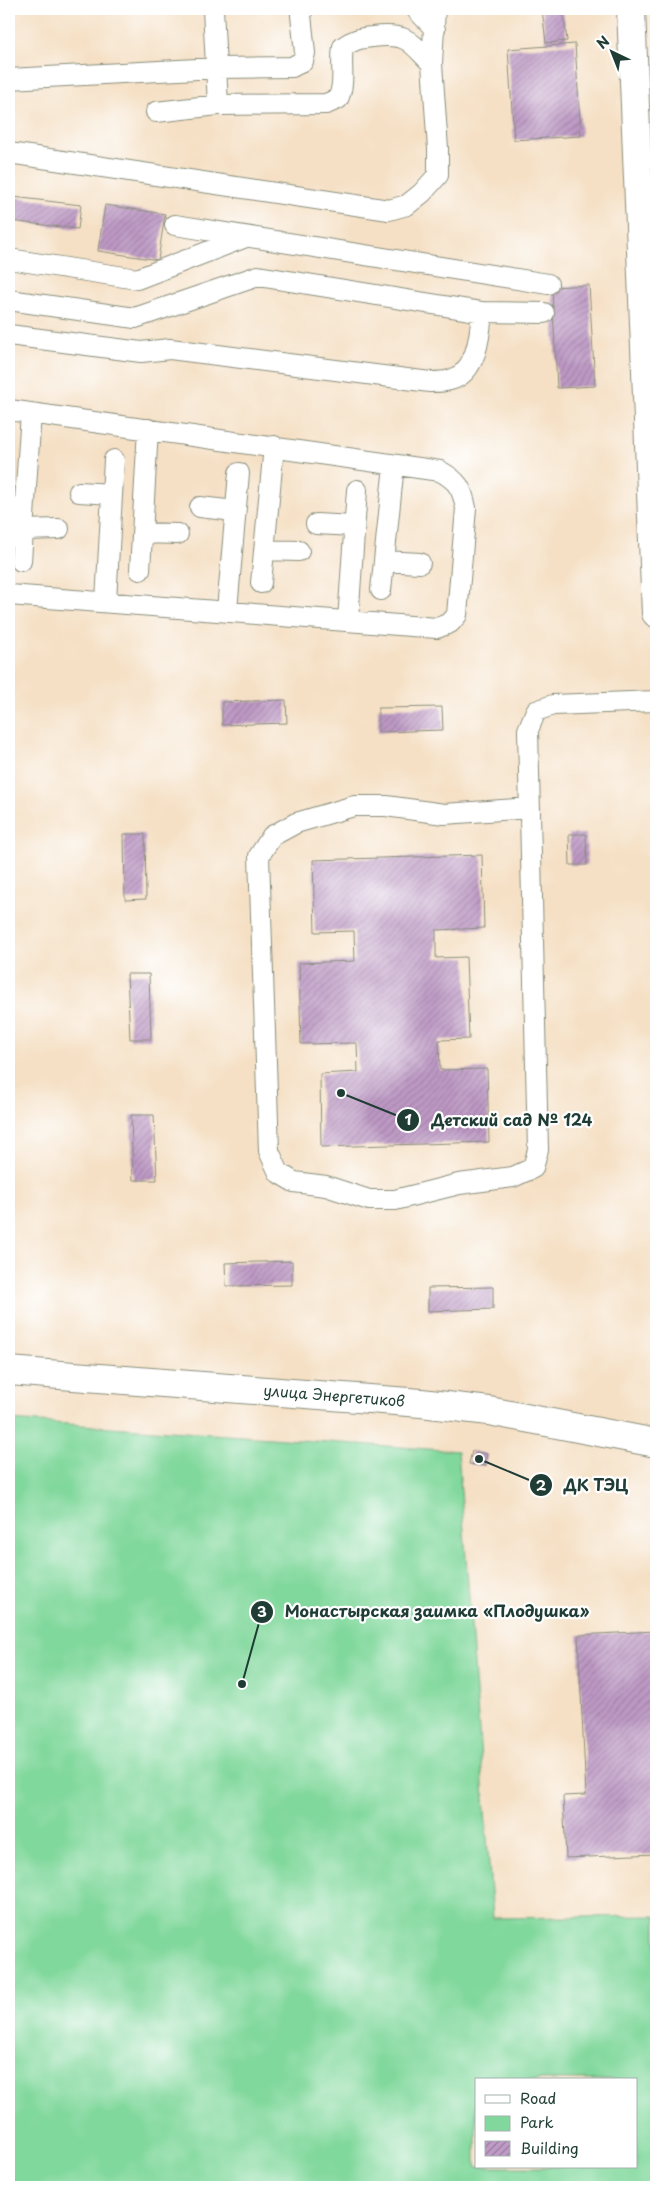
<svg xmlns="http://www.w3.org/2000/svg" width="665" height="2196" font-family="'Playpen Sans',sans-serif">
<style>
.park{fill:#81d89c;stroke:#508a68;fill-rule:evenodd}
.building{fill:url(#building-hatch)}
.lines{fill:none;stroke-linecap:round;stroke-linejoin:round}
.service-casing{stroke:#8a8e7c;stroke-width:22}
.tertiary-casing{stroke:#8a8e7c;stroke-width:30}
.service{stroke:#fff;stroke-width:20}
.tertiary{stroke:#fff;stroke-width:28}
.labels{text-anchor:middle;stroke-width:4.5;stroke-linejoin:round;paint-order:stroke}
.street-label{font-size:15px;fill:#1f3d34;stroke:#fff}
.leader{fill:none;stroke:#1f3d34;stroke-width:2}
.callout-dot{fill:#1f3d34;stroke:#fff;stroke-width:2}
.mark-label{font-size:15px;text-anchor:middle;font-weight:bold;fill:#fff}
.callout-label{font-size:16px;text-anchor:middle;font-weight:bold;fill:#1f3d34;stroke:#fff;stroke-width:4.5;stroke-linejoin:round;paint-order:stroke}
</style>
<defs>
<pattern id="building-hatch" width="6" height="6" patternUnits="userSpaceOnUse" patternTransform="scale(1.25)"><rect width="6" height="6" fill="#be99c5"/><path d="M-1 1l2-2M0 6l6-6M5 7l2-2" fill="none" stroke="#9a7ea1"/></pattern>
</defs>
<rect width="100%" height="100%" fill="#fff"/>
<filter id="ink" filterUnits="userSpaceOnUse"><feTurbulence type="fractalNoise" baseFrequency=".02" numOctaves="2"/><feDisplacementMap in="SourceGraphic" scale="10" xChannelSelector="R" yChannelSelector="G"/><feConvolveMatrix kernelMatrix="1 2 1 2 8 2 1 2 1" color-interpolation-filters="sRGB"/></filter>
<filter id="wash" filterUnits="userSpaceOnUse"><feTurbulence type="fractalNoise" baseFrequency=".0096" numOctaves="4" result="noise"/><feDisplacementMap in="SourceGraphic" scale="20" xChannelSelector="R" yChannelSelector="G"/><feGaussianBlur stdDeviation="1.12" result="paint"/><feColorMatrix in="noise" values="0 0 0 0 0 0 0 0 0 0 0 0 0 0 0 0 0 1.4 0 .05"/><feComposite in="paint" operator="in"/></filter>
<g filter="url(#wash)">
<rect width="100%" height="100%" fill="#f5e0c5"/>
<path class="park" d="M9,1420L458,1451L493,1918L656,1916V2187H9ZM476,2080H636V2167H476Z"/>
<g id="blocks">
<path class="building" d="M542,9H563L567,41L546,43Z
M575,44L581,136L514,140L508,49Z
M13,197L81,205L78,229L10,221Z
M105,205L165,214L158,260L98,251Z
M589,285L595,386L557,388L552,287Z
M286,700L287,723L222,725V702Z
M442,707L443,730L378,732V708Z
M124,834H145L146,899L125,900Z
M569,834H586L587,865H570Z
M482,855L484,928L436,930V958L466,957L469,1039L439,1040L440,1070L487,1069L489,1142L321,1147L320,1074L358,1072L357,1043L301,1044L299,963L355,961L354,931L315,932L313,860Z
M127,974H149L151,1039H130Z
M131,1115H154L157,1180H133Z
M292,1261V1285L226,1286L225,1263Z
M493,1287V1309L428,1311V1288Z
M472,1451L487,1454L485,1466L469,1464Z
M656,1631V1854L566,1858L563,1796L586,1795L578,1635Z"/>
</g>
</g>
<g filter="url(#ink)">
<use href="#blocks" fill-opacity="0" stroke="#8a8e7c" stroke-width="1"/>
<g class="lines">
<g class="service-casing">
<path id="service" d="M213,9L218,105
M416,9L435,29
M9,79L216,68L292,67L303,61L305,53L301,15L303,9
M156,112L218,105L326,104L338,99C346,82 340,65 343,47C353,40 360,38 372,37C407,33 409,40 432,64
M9,153L389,210L407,205L422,193L438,175V149L432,64L435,9
M175,225L548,284
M9,259L137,279L246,237
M9,300L135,318L258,276L482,312L544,313
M9,335L141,352L170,349L430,382C436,382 444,382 450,380C477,373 480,335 482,312
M9,410L440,471C458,481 462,488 466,508L457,615L450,623L437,628L9,595
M79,492L112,494
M200,507L235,511
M316,524L354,526
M23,530L59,529
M143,533L178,534
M264,550L299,551
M21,561L31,413
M384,561L420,563
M140,570L148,429
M261,583L274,446
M381,590L394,465
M106,601L114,460
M227,610L239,473
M348,621L357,490
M530,808L444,814L386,806H354L296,823L272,836L259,856L269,1151L279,1173L294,1182L326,1186L369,1200H395L459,1184L513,1177L533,1168L538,1150L528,730L536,711L553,705L656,701"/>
</g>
<g class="tertiary-casing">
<g id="tertiary">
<path d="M631,9L656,613"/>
<path id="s1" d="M9,1371L421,1403L489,1411L656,1443"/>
</g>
</g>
<use href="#service" class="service"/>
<use href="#tertiary" class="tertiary"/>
</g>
</g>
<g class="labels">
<g class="street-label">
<text dy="5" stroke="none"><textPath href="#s1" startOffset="326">улица Энергетиков</textPath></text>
</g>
</g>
<path class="leader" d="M341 1093L408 1120M479 1459L541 1485M242 1684L262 1612"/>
<g class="callout-dot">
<circle cx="341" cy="1093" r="5"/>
<circle cx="479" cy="1459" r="5"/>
<circle cx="242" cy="1684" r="5"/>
<circle cx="408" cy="1120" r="12"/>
<circle cx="541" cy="1485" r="12"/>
<circle cx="262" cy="1612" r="12"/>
</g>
<g class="mark-label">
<text x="408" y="1125">1</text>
<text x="541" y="1491">2</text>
<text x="262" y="1617">3</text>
</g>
<g class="callout-label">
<text x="512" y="1126">Детский сад № 124</text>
<text x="596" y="1491">ДК ТЭЦ</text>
<text x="437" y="1617">Монастырская заимка «Плодушка»</text>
</g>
<rect width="665" height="2196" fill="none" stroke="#fff" stroke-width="30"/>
<rect x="475" y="2078" width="162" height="90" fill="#ffffff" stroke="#a5b1ae"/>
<rect x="485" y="2095" width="25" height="8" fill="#ffffff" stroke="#a5b1ae"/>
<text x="520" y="2104" font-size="15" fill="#1f3d34">Road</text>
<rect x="485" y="2116" width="25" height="15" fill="#81d89c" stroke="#a5b1ae"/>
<text x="520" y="2128" font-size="15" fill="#1f3d34">Park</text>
<rect x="485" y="2141" width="25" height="15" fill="url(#building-hatch)" stroke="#a5b1ae"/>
<text x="520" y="2154" font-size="15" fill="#1f3d34">Building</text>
<g transform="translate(612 52) rotate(317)" stroke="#ffffff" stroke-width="4" paint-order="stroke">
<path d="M0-4L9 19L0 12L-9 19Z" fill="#1f3d34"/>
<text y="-8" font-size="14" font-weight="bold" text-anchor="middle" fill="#1f3d34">N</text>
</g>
</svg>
